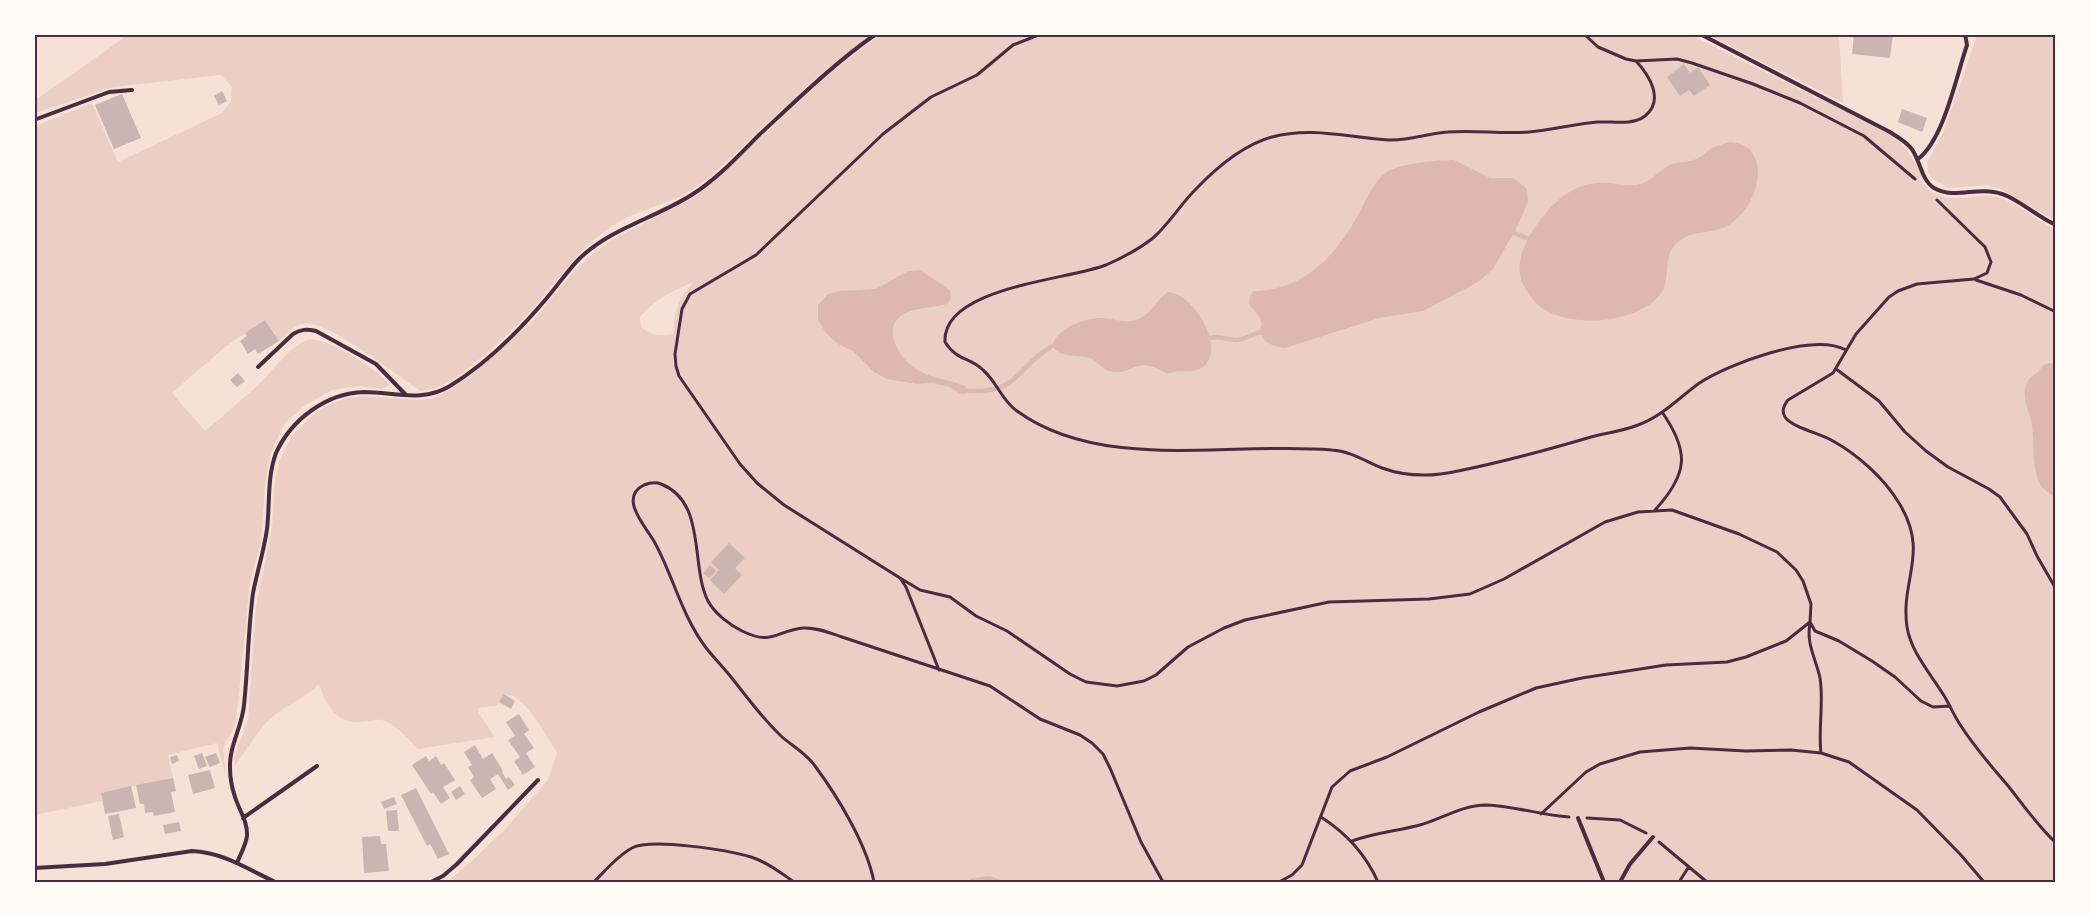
<svg xmlns="http://www.w3.org/2000/svg" width="2090" height="917" font-family="'Fira Sans Condensed',sans-serif">
<style>
.green{fill:#ebcfc5;fill-rule:evenodd}
.water{fill:#dcb8b0}
.lines{fill:none;stroke-linecap:round;stroke-linejoin:round}
.stream{stroke:#dcb8b0;stroke-width:4.5}
.building{fill:#ccb4b1}
.path{stroke:#4a2c40;stroke-width:3}
.service{stroke:#4a2c40;stroke-width:4}
.neatline{fill:none;stroke:#4a2c40;stroke-width:2}
</style>
<rect width="100%" height="100%" fill="#f7e1d7"/>
<path class="green" d="M128,35H870L818,76L711,176L682,196L630,216L609,228L586,246L521,322L486,354L457,377L437,388L421,391C398,377 326,317 301,324C292,327 285,335 279,341L265,320L225,347L172,393L205,431C223,416 240,401 257,386C271,373 291,345 308,340C326,335 379,371 390,385L381,389L358,386L332,390L304,406L284,424L270,455L265,485L261,542L250,582L236,723L223,749L226,777L217,743L168,755L173,778L101,793L102,801L35,815V126L92,103L118,162L222,113L231,101L232,87L221,75L113,87L35,113L34,101Z
M880,35H1691L1886,132C1905,145 1912,155 1922,176L1919,179C1924,184 1930,192 1936,194C1956,204 1977,192 1997,197C2017,202 2035,221 2055,229V882H455L452,878L473,860L506,828L548,780L557,753C546,736 526,695 504,694L496,706L481,707L478,709V712L495,737L418,749C408,739 398,726 385,721C377,718 369,721 361,722C336,724 325,704 319,684C307,697 290,703 276,714C259,727 247,749 234,767L235,754L248,720L256,606L272,528L275,477L281,457L291,437L309,418L326,406L344,399L361,396L421,400L435,398L448,391L470,376L530,324L575,270L595,252L615,238L693,198L728,168L831,72ZM694,282C677,299 675,311 673,334C660,336 652,336 641,327L640,317C655,299 672,291 694,282Z
M1709,35H1843L1839,36L1843,103Z
M1977,35H2055V220L2047,216L2001,189L1988,185L1948,188L1932,178L1928,171L1927,162L1943,133Z"/>
<path class="water" d="M1730,142C1741,143 1750,146 1755,158C1765,181 1748,216 1725,227C1709,235 1689,229 1675,245C1663,258 1670,280 1662,292C1639,325 1566,330 1537,304C1532,299 1527,292 1524,286C1509,259 1535,224 1553,205C1569,189 1587,181 1610,183C1619,184 1628,186 1637,185C1649,183 1658,172 1668,166C1676,161 1685,163 1694,160C1700,158 1704,154 1709,150C1715,146 1723,144 1730,142Z
M1454,160L1490,178H1513L1524,186L1527,190L1528,202L1516,229L1493,269L1478,282L1423,311L1379,318L1285,348C1273,346 1260,343 1261,329C1261,321 1263,327 1260,319C1258,313 1252,309 1249,304L1250,296L1254,291C1303,290 1334,258 1357,217C1365,203 1373,181 1387,172C1401,163 1438,160 1454,160Z
M920,270L950,290L951,298L947,304C933,308 919,307 906,313C879,326 899,358 916,369C931,379 950,379 965,386L967,391L966,394H961L949,387L932,383L917,384L887,379L874,372L853,351L838,344L826,333L818,320V305L828,294L840,291L876,289L908,271Z
M1168,292C1192,293 1222,341 1207,363C1198,376 1180,368 1167,374C1135,353 1131,378 1109,371C1102,369 1097,361 1090,358C1076,354 1061,359 1052,346C1056,329 1082,319 1099,318C1112,317 1123,324 1136,320C1152,314 1155,301 1168,292Z
M2050,363L2056,365L2055,497C2049,493 2042,489 2039,482C2031,464 2035,445 2032,426C2030,413 2022,399 2026,385C2029,375 2039,374 2043,365Z
M990,876L1006,882H965L973,878Z"/>
<g class="lines">
<path class="stream" d="M1514,233L1529,239
M1210,338C1220,335 1226,340 1236,340C1244,340 1252,334 1261,332
M967,391C1021,393 1014,369 1052,346"/>
</g>
<path class="building" d="M1854,34H1893L1890,58L1852,54Z
M1684,64L1690,73L1698,67L1710,85L1694,96L1689,90L1680,96L1667,77Z
M222,91L227,101L219,105L214,96Z
M122,94L141,138L114,149L95,105Z
M1902,109L1927,118L1922,132L1898,122Z
M265,320L279,341L258,354L255,349L248,354L240,341L247,336L245,333Z
M238,373L245,381L237,387L230,380Z
M729,543L745,558L735,568L742,575L724,594L710,580L719,570L711,562Z
M710,565L716,571L709,578L703,573Z
M504,694L515,701L511,709L499,702Z
M519,714L529,730L524,734L534,748L526,753L535,767L523,775L514,761L520,757L508,740L515,736L506,722Z
M475,745L483,759L492,753L503,771L502,772L506,779L509,777L515,785L508,790L498,774L490,779L496,789L482,798L470,780L474,777L468,767L472,765L464,752Z
M202,753L207,766L199,769L194,756Z
M216,753L220,763L210,767L205,757Z
M177,755L179,761L172,764L170,757Z
M426,756L429,761L436,756L441,765L444,763L455,780L443,787L450,798L441,804L433,792L431,794L412,765Z
M210,770L215,788L193,794L188,775Z
M173,778L176,791L171,792L175,812L154,816L153,812L145,813L144,804H140L136,785Z
M131,786L136,808L105,814L101,793Z
M460,786L465,794L456,800L451,792Z
M416,788L449,854L438,859L430,844L427,846L401,795Z
M394,797L397,804L384,809L381,802Z
M397,810L399,831H388L386,811Z
M119,814L124,837L113,840L108,816Z
M179,822L181,831L165,834L163,825Z
M380,836L381,844H386L389,871L364,873L362,837Z"/>
<g class="lines">
<path class="path" d="M1584,34L1598,47L1626,59L1636,61L1677,59L1692,63L1753,84L1800,103L1864,136L1915,179
M1636,61C1649,75 1665,100 1645,116C1632,126 1612,121 1597,122C1574,124 1552,130 1529,132C1502,134 1475,130 1448,132C1428,133 1409,141 1389,140C1350,138 1312,126 1272,137C1242,145 1216,168 1195,190C1180,205 1169,224 1153,238C1139,249 1122,258 1106,265C1068,280 942,287 945,342C957,361 970,357 983,370C997,382 1002,401 1017,411C1102,473 1233,441 1332,450C1350,451 1365,461 1382,468C1407,477 1432,477 1458,471C1503,462 1547,450 1591,437C1606,433 1623,431 1638,425C1661,417 1679,398 1698,384C1728,364 1812,332 1846,350
M1937,200L1985,247L1991,262L1987,273L1974,279L1917,284L1898,291L1889,297L1856,334L1833,373L1788,400C1784,405 1781,411 1785,417C1791,427 1822,434 1833,441C1858,455 1884,478 1899,503C1930,553 1900,579 1907,627C1911,652 1930,673 1943,694C1950,705 1954,716 1961,726C1975,748 1992,767 2009,787C2024,806 2038,826 2056,843
M1976,280L2021,295L2056,312
M1836,369L1879,401L1905,432L1926,451L1948,467L1989,489L2000,497L2027,534L2037,556L2056,589
M1655,510C1688,474 1690,452 1662,412
M900,578L920,590L950,597L976,616L1007,631L1070,674L1086,682L1117,686L1144,681L1156,675L1188,647L1224,628L1245,620L1329,602L1429,599L1470,594L1504,579L1605,522L1638,512L1672,510L1739,534L1777,552L1796,570L1803,581L1811,604L1810,622L1815,631L1839,641L1872,661L1895,677L1921,701L1933,707L1950,706
M1810,624C1806,644 1816,659 1820,678C1824,703 1818,728 1821,753
M939,670L906,587L900,578L784,505L757,483L740,464L679,376L676,366L675,354L682,309L690,294L756,255L883,134L931,97L977,75L1013,45L1041,34
M1541,814L1586,772L1600,764L1640,752L1690,748L1746,751L1791,750L1821,753L1849,762L1917,810L1960,854L1984,882
M1321,817C1346,833 1366,855 1378,882
M1587,818L1620,820L1646,833
M1352,841C1374,833 1397,831 1420,825C1442,819 1462,805 1486,805C1514,806 1541,815 1569,817
M1659,842L1707,882
M594,882C605,871 617,856 632,848C651,838 728,850 751,857C767,862 781,873 794,882
M874,882C867,845 838,797 815,766C806,753 792,746 781,736C762,718 747,697 731,677C723,667 715,659 707,649C682,617 674,578 655,543C648,529 617,498 644,485C649,483 656,482 661,484C707,502 690,566 708,601C715,614 730,625 742,631C773,646 775,631 803,628C816,627 830,633 842,637L990,686L1040,719L1080,735L1092,743L1103,754L1110,768L1141,842L1163,882
M1279,882L1292,875L1302,865L1332,787L1350,771L1387,757L1479,712L1536,688L1582,678L1666,665L1727,662L1746,657L1786,641L1810,622
M1679,882L1688,868"/>
<path class="service" d="M1700,34L1888,131C1896,136 1905,141 1911,148C1920,159 1921,180 1934,188C1953,199 1974,188 1994,192C2015,195 2035,216 2056,225
M34,120L109,92L132,90
M1918,159C1944,139 1956,77 1967,45L1965,34
M258,367L293,334C301,329 307,329 316,331L376,364L406,395
M243,818L317,766
M1578,818L1604,882
M237,863C240,855 246,845 247,836C248,822 239,810 235,797C232,788 230,778 230,768C229,746 242,727 244,705C248,668 248,630 253,593C257,572 264,551 267,529C270,504 267,477 276,453C291,420 326,393 364,392C394,392 422,403 450,386C486,364 519,331 546,299C558,285 568,270 580,258C613,227 656,218 693,194C717,179 739,155 759,135C797,100 833,64 876,34
M34,868L105,864L192,851C222,852 248,869 275,882
M431,882L443,876L457,864L538,780
M1620,882L1630,864L1653,837"/>
</g>
<rect width="2090" height="917" fill="none" stroke="#fffaf5" stroke-width="72"/>
<rect x="36" y="36" width="2018" height="845" class="neatline"/>
</svg>
